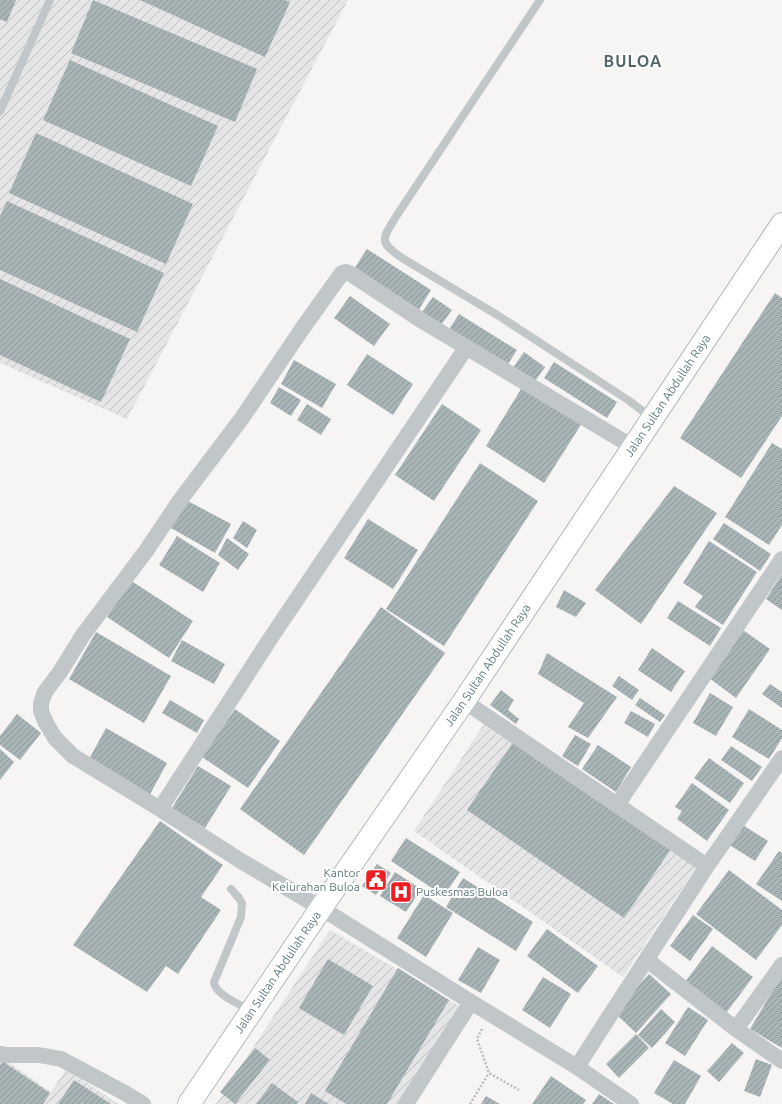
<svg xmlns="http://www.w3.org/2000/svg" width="782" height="1104" font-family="Ubuntu,sans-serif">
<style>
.industrial{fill:url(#industrial-furrows)}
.building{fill:url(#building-hatch)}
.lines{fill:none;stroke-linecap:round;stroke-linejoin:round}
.secondary-casing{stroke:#b1babc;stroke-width:24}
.path{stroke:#b8bdbe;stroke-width:2.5;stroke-dasharray:2 2;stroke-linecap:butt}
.lane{stroke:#c1c7c9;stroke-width:8}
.street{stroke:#c1c7c9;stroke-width:16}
.secondary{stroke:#fff;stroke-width:22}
.labels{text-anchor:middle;stroke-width:4;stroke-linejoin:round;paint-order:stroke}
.street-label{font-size:12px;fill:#607a7f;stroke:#fff}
.poi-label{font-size:12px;fill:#607a7f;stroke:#fff;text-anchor:end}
.district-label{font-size:16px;font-weight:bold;letter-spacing:1px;fill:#52666a;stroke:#fff}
</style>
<defs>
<pattern id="industrial-furrows" width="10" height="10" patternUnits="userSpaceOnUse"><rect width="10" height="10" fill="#e4e5e4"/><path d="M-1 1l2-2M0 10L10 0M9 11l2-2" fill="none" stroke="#bcbfbe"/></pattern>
<pattern id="building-hatch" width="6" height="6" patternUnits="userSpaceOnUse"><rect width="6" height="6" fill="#a8b4b6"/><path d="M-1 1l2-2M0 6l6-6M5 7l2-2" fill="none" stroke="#8c9799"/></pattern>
</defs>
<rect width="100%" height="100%" fill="#f6f5f3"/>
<path class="industrial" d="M0,0H348L127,419L0,363Z
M484,724L697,866L623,977L414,831Z
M330,930L461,1007L397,1104H216Z
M1,1057L51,1092L66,1069L119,1104H0Z"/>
<path class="building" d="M0,0H16L7,22L0,19Z
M93,0L257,69L235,122L71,53Z
M140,0H285L290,2L265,57Z
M70,60L218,126L191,186L43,120Z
M36,133L193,204L166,264L9,193Z
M7,201L164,273L137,332L0,270V216Z
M367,249L431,290L418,311L354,269Z
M0,279L130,339L101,402L0,355Z
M775,293L782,298V416L741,478L680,438Z
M350,296L390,324L374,346L334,318Z
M433,297L452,310L441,325L422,312Z
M459,314L517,350L506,367L448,331Z
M524,352L545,367L533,384L512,369Z
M367,354L413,384L393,415L347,385Z
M294,360L336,384L322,408L281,384Z
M554,362L617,402L607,418L544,378Z
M523,386L582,423L544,483L486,446Z
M279,387L301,400L291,416L270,403Z
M307,404L331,419L321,435L297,420Z
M442,404L481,430L434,501L395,475Z
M772,443L782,449V525L769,545L725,517Z
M480,463L538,501L444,646L386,609Z
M674,486L717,513L641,624L595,590Z
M186,500L231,524L215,553L171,528Z
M368,519L418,550L393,589L344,558Z
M243,521L257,530L247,548L233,538Z
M724,523L771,554L760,571L713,539Z
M177,536L220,563L203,592L159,565Z
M227,538L249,554L238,570L218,555Z
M709,541L757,572L723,625L695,607L703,596L683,583Z
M782,574V610L766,599Z
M130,580L193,621L169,658L107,617Z
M564,590L586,603L576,617L556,607Z
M678,601L721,628L710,646L667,618Z
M381,607L445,653L304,855L240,809Z
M740,628L770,649L736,698L705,675Z
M96,632L171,676L144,723L69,679Z
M182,640L225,664L214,684L171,661Z
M652,648L685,671L671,692L638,670Z
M547,653L617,697L588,738L568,727L584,703L538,674Z
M619,676L639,690L632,700L612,686Z
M770,684L782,692V708L762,694Z
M501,690L514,700L508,710L519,719L516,724L490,705Z
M710,693L733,707L716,736L693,723Z
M640,698L665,715L660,722L635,705Z
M170,700L204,720L197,733L162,713Z
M235,709L280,741L248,788L202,757Z
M749,709L782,730V738L769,759L732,737Z
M631,711L655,724L648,737L624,723Z
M17,714L41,733L20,760L0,745V736Z
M106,728L167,763L149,796L88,761Z
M575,735L591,744L578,766L562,756Z
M514,741L671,849L624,918L467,810Z
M598,745L631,767L616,792L582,769Z
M731,746L762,767L752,781L721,760Z
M0,749L14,762L0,780Z
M709,758L744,783L730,803L694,778Z
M198,766L231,786L205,828L172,808Z
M692,783L729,810L707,841L677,819L682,811L675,807Z
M160,821L223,865L201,897L221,910L178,974L166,966L147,992L73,945Z
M741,824L768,841L755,861L728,844Z
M406,838L460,872L444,896L391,861Z
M779,851L782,853V901L756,884Z
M377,864L391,873L376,895L362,886Z
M729,870L782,910V925L756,960L696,914Z
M395,872L421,889L406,912L380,896Z
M463,878L533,922L516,951L446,907Z
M424,895L453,913L426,957L397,938Z
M693,915L713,929L690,961L670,946Z
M547,929L598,966L578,993L527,956Z
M712,946L753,977L726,1013L685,982Z
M478,947L500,960L481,993L458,980Z
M328,959L373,986L344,1035L299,1008Z
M398,968L449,1000L387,1104H346L325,1091Z
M649,974L671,994L636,1033L614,1012Z
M782,975V1048L750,1029Z
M543,977L571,994L550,1028L522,1010Z
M688,1007L708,1020L685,1056L665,1043Z
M661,1009L675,1022L652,1048L638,1035Z
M636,1034L649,1048L619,1078L606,1064Z
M732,1043L744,1053L719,1082L707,1071Z
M255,1048L270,1060L235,1104L220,1092Z
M756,1059L772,1065L760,1097L744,1091Z
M674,1060L701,1076L685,1104H673L654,1093Z
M2,1061L50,1093L43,1104H0V1065Z
M551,1076L586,1100L583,1104H532Z
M74,1080L111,1104H83L82,1103L81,1104H58Z
M272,1083L298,1102L297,1104H256Z
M311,1093L329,1104H305Z
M599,1094L614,1104H592Z
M486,1096L500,1104H481Z"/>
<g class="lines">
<g class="secondary-casing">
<g id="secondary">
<path id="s1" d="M189,1104L321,908L464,701L782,224"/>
</g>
</g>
<path class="path" d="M482,1029L477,1039L489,1073L519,1090
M470,1104L489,1073"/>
<path class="lane" d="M540,0L397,215C383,238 377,241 402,258L499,316L628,400L652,418
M0,111L50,0
M231,889L239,898L242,903L241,917L214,982C215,995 240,1004 251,1011"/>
<path class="street" d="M464,701L707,866C664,933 620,999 577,1067L471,1002L321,908L241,861L160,809L73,756L55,738L46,723L41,711V703L45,692L60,672L83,635L146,551L181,499L242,418L302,329L342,273L346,272L351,274L424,322L633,447
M617,805L782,559
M160,809L272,636L466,348
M707,866L782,758
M647,960L736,1029L782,1061
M736,1029L782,965
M0,1054L6,1055H39L61,1059L125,1093L143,1104
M577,1067L631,1104
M406,1104L471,1002"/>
<use href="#secondary" class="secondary"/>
</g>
<defs>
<g id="civic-square" transform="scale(1.15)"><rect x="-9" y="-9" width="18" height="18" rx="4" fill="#ec1d23" stroke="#fff"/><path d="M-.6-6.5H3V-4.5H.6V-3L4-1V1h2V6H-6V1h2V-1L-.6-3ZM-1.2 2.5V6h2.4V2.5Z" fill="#fff"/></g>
<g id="hospital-square" transform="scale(1.15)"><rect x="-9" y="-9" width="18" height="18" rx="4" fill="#ec1d23" stroke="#fff"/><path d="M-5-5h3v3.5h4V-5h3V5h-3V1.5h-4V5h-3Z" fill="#fff"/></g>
</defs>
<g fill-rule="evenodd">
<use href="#civic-square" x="376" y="880"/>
<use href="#hospital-square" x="401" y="892"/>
</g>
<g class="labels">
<g class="street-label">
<text dy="4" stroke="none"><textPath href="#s1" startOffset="855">Jalan Sultan Abdullah Raya</textPath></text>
<text dy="4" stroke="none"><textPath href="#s1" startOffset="531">Jalan Sultan Abdullah Raya</textPath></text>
<text dy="4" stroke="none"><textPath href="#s1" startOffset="159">Jalan Sultan Abdullah Raya</textPath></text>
</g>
<g class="poi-label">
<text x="360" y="877">Kantor<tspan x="360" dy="14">Kelurahan Buloa</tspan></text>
<text x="416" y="896" text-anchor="start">Puskesmas Buloa</text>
</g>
<g class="district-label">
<text x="633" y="67">BULOA</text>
</g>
</g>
</svg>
